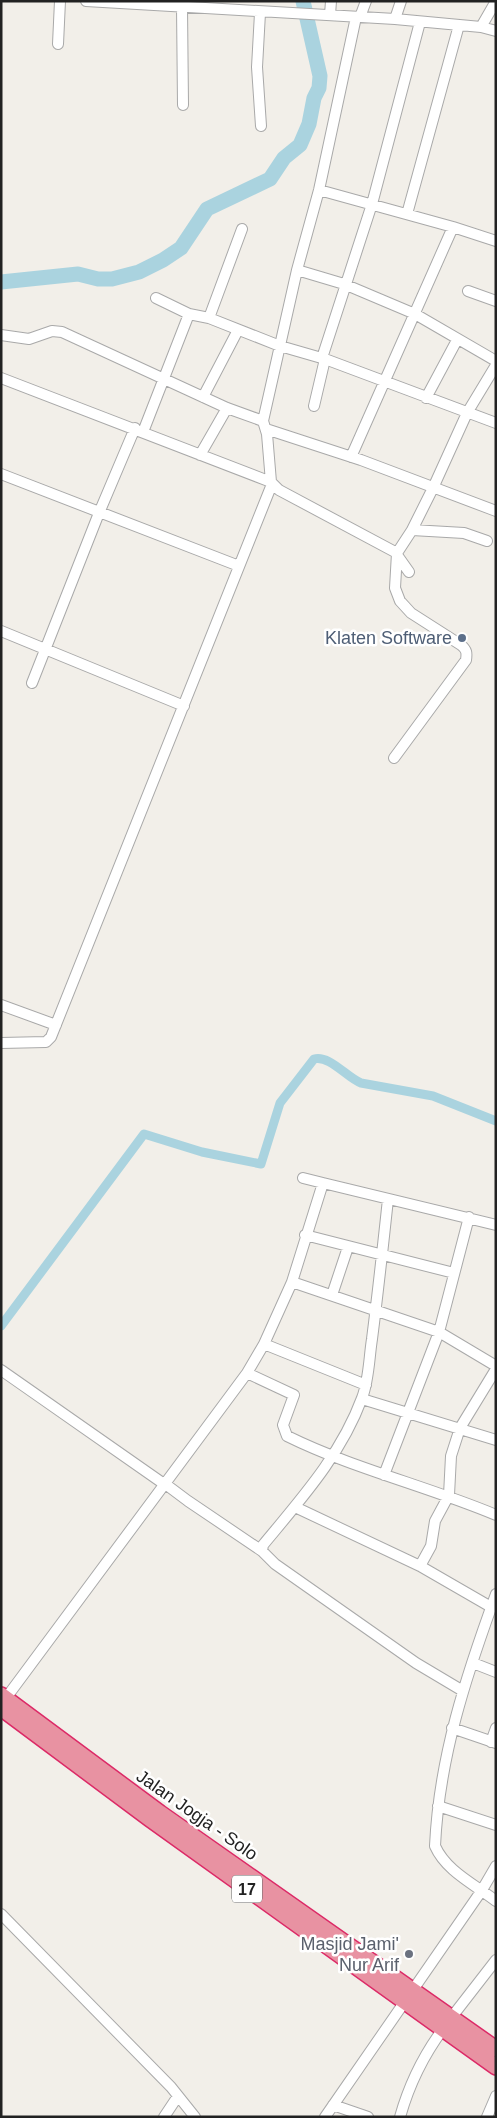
<svg xmlns="http://www.w3.org/2000/svg" width="497" height="2118" font-family="Helvetica,sans-serif">
<style>
.lines{fill:none;stroke-linecap:round;stroke-linejoin:round}
.canal{stroke:#aad3df;stroke-width:9}
.river{stroke:#aad3df;stroke-width:15}
.minor-casing{stroke:#a9a9a9;stroke-width:12}
.highway-casing{stroke:#dc2a67;stroke-width:18}
.minor{stroke:#fff;stroke-width:10}
.highway{stroke:#e892a2;stroke-width:15}
.service-dot{fill:#5c6f8a;stroke:#fff;stroke-width:2}
.worship-dot{fill:#6b7280;stroke:#fff;stroke-width:2}
.labels{text-anchor:middle;stroke-width:5;stroke-linejoin:round;paint-order:stroke}
.shield{fill:#fff;stroke:#646464;stroke-width:1}
.shield-label{font-size:16px;font-weight:bold;fill:#222}
.service-label{font-size:18px;fill:#4e5e75;stroke:#fff;text-anchor:end}
.street-label{font-size:18px;fill:#222;stroke:#fff}
.worship-label{font-size:18px;fill:#5b616d;stroke:#fff;text-anchor:end}
</style>
<rect width="100%" height="100%" fill="#f2efe9"/>
<g class="lines">
<path class="canal" d="M1,1326L144,1134L202,1152L261,1164L280,1103L314,1059C330,1055 346,1077 361,1083L433,1096L496,1121"/>
<path class="river" d="M1,282L78,274L98,279H112L139,272L163,260L181,248L207,209L270,179L284,158L300,145L309,124L314,98L319,88L320,76L303,1"/>
<g class="minor-casing">
<path id="minor" d="M86,1L395,19L481,27L496,31
M182,7L183,105
M260,13L257,67L261,126
M330,15L331,1
M360,17L366,1
M395,19L401,1
M481,27L496,1
M58,44L60,1
M319,190L453,227
M407,214L459,25
M297,270L344,284L415,314L496,361
M468,291L496,301
M156,298L189,314L209,318L280,346L325,359L496,423
M209,318L242,229
M1,335L29,339L52,331L62,332L227,408L263,421
M322,358L372,204L420,22
M1,378L271,482L279,490L397,553
M203,397L238,330
M426,398L457,340
M314,406L325,359
M266,429L361,460L496,511
M143,432L189,314
M200,455L227,408
M351,457L453,227L496,241
M1,474L239,566
M271,482L267,434L263,421L297,270L319,190L356,17
M412,530L464,533L487,541
M397,555L409,572
M1,631L184,706
M32,683L99,513L135,428
M394,758L466,660C467,653 467,650 461,645L411,613L400,601L395,588L397,553L412,530L433,488L467,413L496,365
M1,1005L56,1025
M1,1043L46,1042L51,1037L272,484
M303,1178L323,1183
M388,1199C383,1246 378,1292 372,1339C369,1358 369,1380 362,1398C341,1455 301,1499 263,1545L262,1551L275,1564L416,1663L463,1691
M305,1235L454,1273
M292,1282L439,1332L496,1366
M332,1295L348,1247
M264,1344L366,1385
M1,1370L164,1484
M247,1373L294,1395L283,1425L287,1436C354,1469 427,1486 496,1515
M362,1399L496,1440
M384,1475L439,1332L469,1217
M164,1483L188,1501L262,1551
M295,1507L420,1566L431,1546L435,1521L449,1495L451,1456L460,1428L496,1369
M420,1566L491,1607
M496,1594C466,1676 439,1758 435,1846C446,1871 474,1884 496,1901
M473,1663L496,1672
M6,1698L247,1373L264,1344L292,1282L323,1183L496,1225
M452,1728L496,1743
M491,1742L496,1728
M438,1806L496,1825
M1,1914L171,2087L195,2117
M451,2018L496,1960
M333,2105L368,2117
M164,2117L178,2096
M325,2117L482,1890L496,1866
M400,2117C409,2085 423,2056 443,2029
M487,2117L496,2096"/>
</g>
<g class="highway-casing">
<path id="highway" d="M1,1695L160,1813L496,2049
M1,1708L150,1819L496,2067"/>
</g>
<use href="#minor" class="minor"/>
<use href="#highway" class="highway"/>
</g>
<circle class="service-dot" cx="462" cy="638" r="5"/>
<circle class="worship-dot" cx="409" cy="1954" r="5"/>
<g class="labels">
<rect class="shield" x="232" y="1875.5" width="30" height="27" rx="4"/>
<g class="shield-label">
<text x="247" y="1895">17</text>
</g>
<g class="service-label">
<text x="452" y="644">Klaten Software</text>
</g>
<g class="street-label">
<text transform="translate(197 1815) rotate(35)" y="6">Jalan Jogja - Solo</text>
</g>
<g class="worship-label">
<text x="399" y="1950">Masjid Jami'<tspan x="399" dy="21">Nur Arif</tspan></text>
</g>
</g>
<rect width="497" height="2118" fill="none" stroke="#222222" stroke-width="5"/>
</svg>
